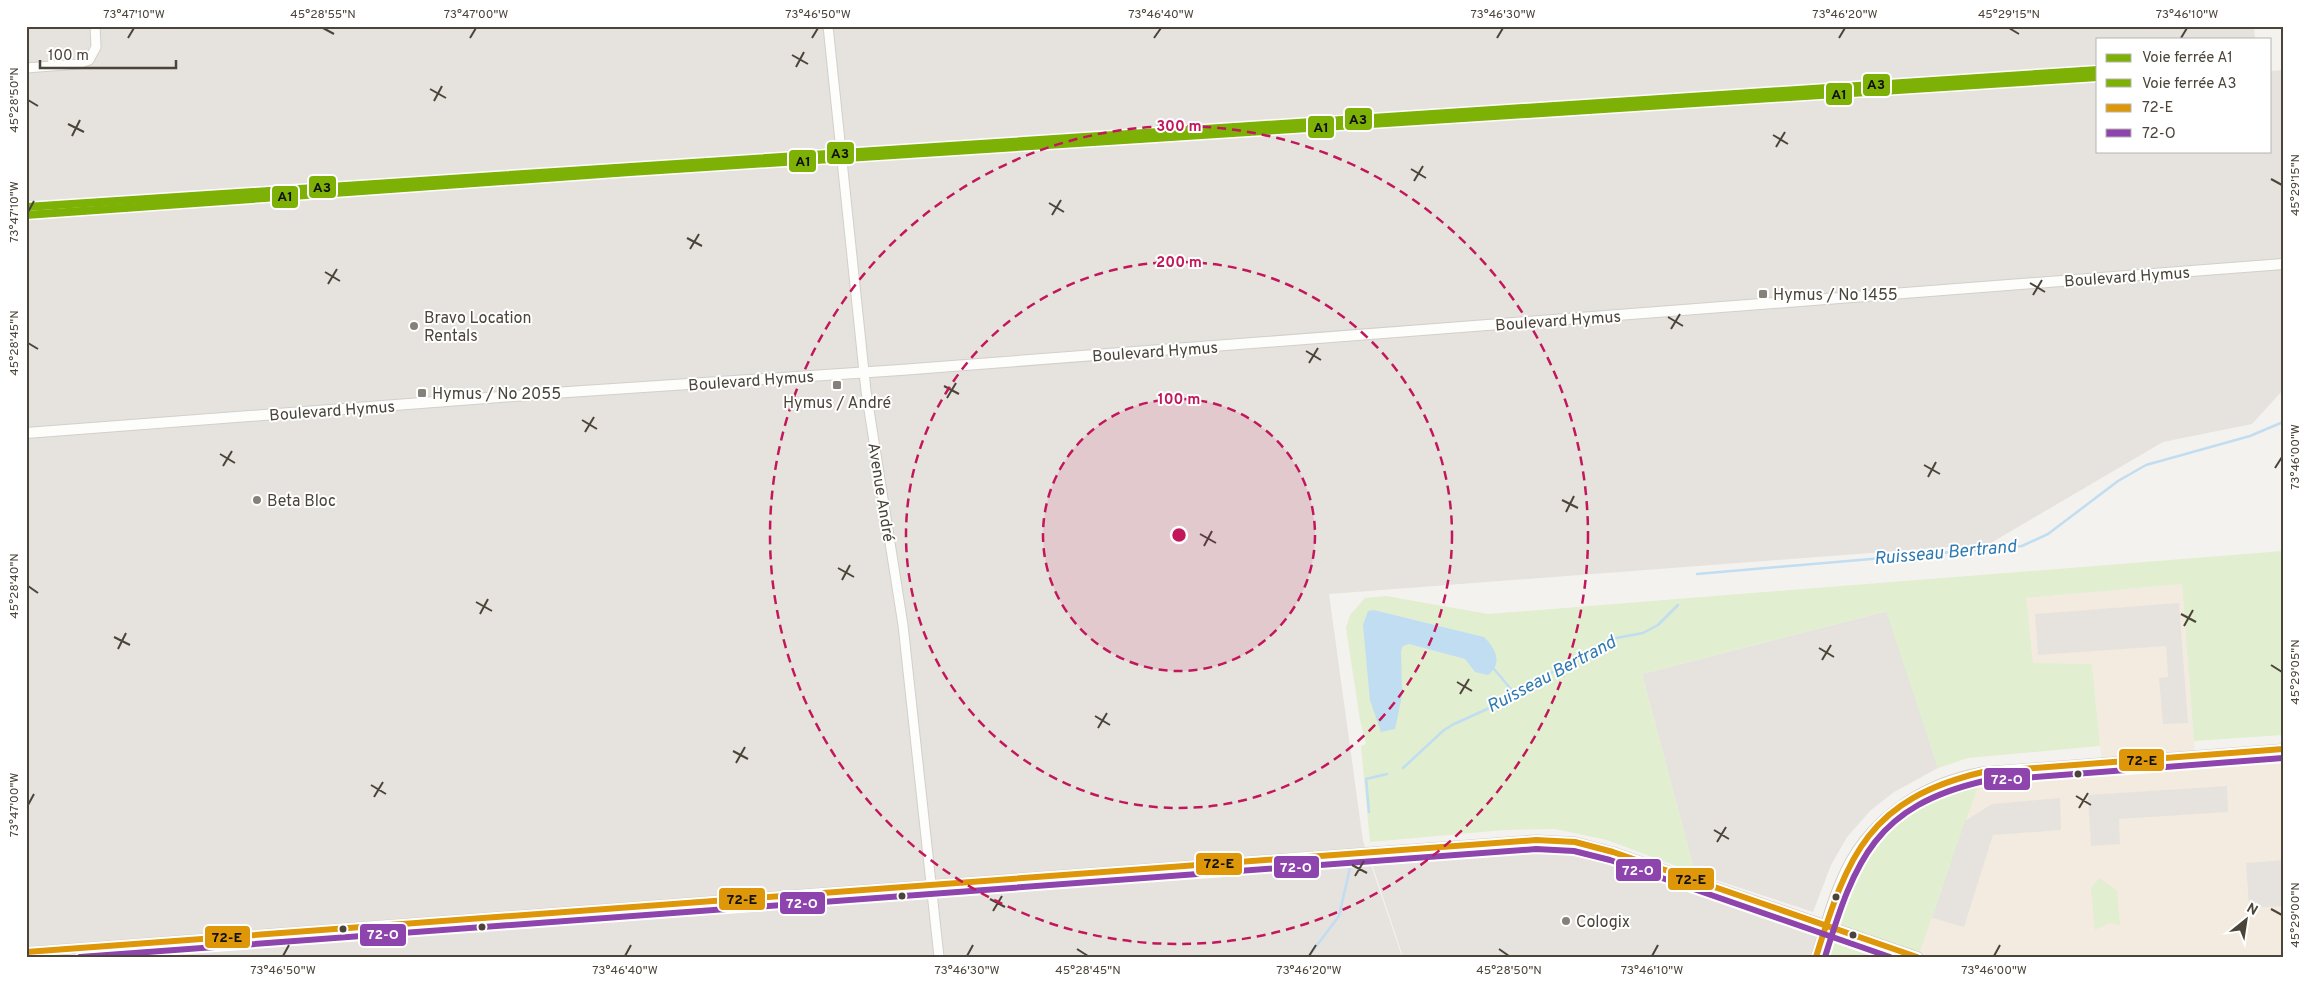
<svg xmlns="http://www.w3.org/2000/svg" width="2309" height="983" font-family="Overpass,sans-serif">
<style>
.commercial{fill:#f3ebdf}
.industrial{fill:#e6e2de}
.green{fill:#e1eecf;fill-rule:evenodd}
.parking{fill:#e6e3df}
.water{fill:#c0ddf1}
.lines{fill:none;stroke-linecap:round;stroke-linejoin:round}
.stream{stroke:#c0ddf1;stroke-width:2.5}
.minor-casing{stroke:#d2d0cb;stroke-width:11}
.tertiary-casing{stroke:#d2d0cb;stroke-width:12}
.minor{stroke:#fdfdfc;stroke-width:9}
.tertiary{stroke:#fdfdfc;stroke-width:10}
.bus-1-casing{stroke:#fff;stroke-width:10}
.bus-2-casing{stroke:#fff;stroke-width:10}
.bus-1{stroke:#dd9709;stroke-width:6}
.bus-2{stroke:#8e44ad;stroke-width:6}
.rail-1-casing{stroke:#fff;stroke-width:11}
.rail-2-casing{stroke:#fff;stroke-width:11}
.rail-1{stroke:#7eb106;stroke-width:8}
.rail-2{stroke:#7eb106;stroke-width:8}
.ticks{fill:none;stroke:#4b4439;stroke-width:2}
.ring{fill:none;stroke:#c2185b;stroke-width:2.5;stroke-dasharray:9 6}
.poi-dot{fill:#868178;stroke:#fff;stroke-width:2}
.bus-dot{fill:#4b4439;stroke:#fff;stroke-width:2}
.labels{text-anchor:middle;stroke-width:4;stroke-linejoin:round;paint-order:stroke}
.street-label{font-size:16px;fill:#4b4439;stroke:#fff}
.poi-label{font-size:16px;fill:#4b4439;stroke:#fff;text-anchor:start}
.water-label{font-size:18px;font-style:italic;fill:#2e7ab2;stroke:#fff}
.centre{fill:#c2185b;stroke:#fff;stroke-width:2.5}
.ring-label{font-size:15px;text-anchor:middle;font-weight:bold;fill:#c2185b;stroke:#fff;stroke-width:4;stroke-linejoin:round;paint-order:stroke}
.line-badge{stroke:#fff;stroke-width:2}
.badge-label{font-size:14px;text-anchor:middle;font-weight:bold;fill:#fff}
.pale-badge-label{font-size:14px;text-anchor:middle;font-weight:bold;fill:#111}
.neatline{fill:none;stroke:#4b4439;stroke-width:2}
.ticks-label{font-size:12px;text-anchor:middle;fill:#4b4439}
</style>
<rect width="100%" height="100%" fill="#f4f2ee"/>
<polygon class="commercial" points="2182,584 2196,764 2283,759 2283,948 2280,957 1918,957 1983,772 2102,765 2092,664 2033,663 2026,598"/>
<g class="industrial">
<polygon points="26,26 2254,26 2255,39 2098,39 2098,151 2270,151 2270,71 2283,70 2283,390 2252,424 2163,442 1989,544 1329,594 1363,841 1402,957 26,957"/>
<polygon points="1887,611 1938,768 1894,792 1871,810 1847,837 1831,865 1813,912 1695,873 1642,674"/>
<polygon points="1575,842 1826,925 1816,957 1403,957 1368,852"/>
</g>
<g class="green">
<path d="M2283 551V735L2194 741 2182 584 2026 598 2033 663 2092 664 2100 746 1968 758 1938 768 1886 611 1642 674 1695 873 1607 840 1555 829 1504 830 1370 842 1361 746 1366 744 1360 720 1346 628 1350 615 1365 598 1386 596 1488 614ZM1374 610 1484 637 1475 672 1465 659 1409 644 1403 646 1401 652Z"/>
<polygon points="1983,772 1918,957 1816,957 1841,880 1859,847 1903,804"/>
<polygon points="2099,878 2117,891 2120,925 2109,923 2095,930 2091,888"/>
</g>
<g class="parking">
<polygon points="1664,356 1672,440 1571,449 1564,364"/>
<polygon points="2179,603 2188,723 2163,724 2159,678 2168,677 2166,646 2038,655 2035,614"/>
<polygon points="2227,786 2228,812 2119,819 2120,844 2091,846 2088,795"/>
<polygon points="1202,792 1206,837 1101,845 1098,799"/>
<polygon points="2060,798 2061,830 1993,835 1964,927 1932,918 1965,821 1992,804"/>
<polygon points="1820,830 1827,855 1753,877 1745,852"/>
<polygon points="2283,860 2283,906 2249,908 2246,863"/>
<polygon points="1539,863 1547,885 1474,912 1469,898 1491,890 1489,882"/>
<polygon points="1182,897 1184,923 972,936 970,911"/>
<polygon points="904,920 908,957 886,957 883,922"/>
</g>
<path class="water" d="M1374 610 1484 637C1496 649 1503 663 1488 675L1475 672 1465 659 1409 644 1403 646 1401 652 1402 696 1395 729 1381 732 1370 700 1363 625 1368 611Z"/>
<g class="lines">
<g class="stream">
<polyline points="1697,574 2022,546 2048,534 2118,481 2146,465 2250,436 2283,422"/>
<polyline points="1494,669 1516,695"/>
<polyline points="1403,768 1444,730 1454,724 1516,696 1568,662 1611,639 1643,633 1658,625 1678,605"/>
<polyline points="1369,812 1366,779 1387,774"/>
<polyline points="1308,957 1339,916 1350,868"/>
</g>
<g class="minor-casing">
<g id="minor">
<polyline points="828,26 866,391 903,625 939,957"/>
<polyline points="26,68 78,64 89,60 96,47 95,26"/>
<polyline points="26,952 1536,840 1575,842 1613,852 1918,957"/>
<path d="M1816 957C1824 932 1830 905 1841 881 1865 821 1921 783 1983 772L2283 749"/>
</g>
</g>
<g class="tertiary-casing">
<polyline id="tertiary" points="26,433 553,393 900,370 2283,264"/>
</g>
<use href="#minor" class="minor"/>
<use href="#tertiary" class="tertiary"/>
<g class="bus-1-casing">
<g id="bus-1">
<polyline points="26,952 1536,840 1575,842 1613,852 1917,957"/>
<path d="M1816 957C1848 854 1869 799 1983 772L2283 749"/>
</g>
</g>
<g class="bus-2-casing">
<g id="bus-2">
<polyline points="80,957 1536,849 1574,851 1610,860 1890,957"/>
<path d="M1825 957C1855 859 1876 806 1984 781L2283 758"/>
</g>
</g>
<use href="#bus-1" class="bus-1"/>
<use href="#bus-2" class="bus-2"/>
<g class="rail-1-casing">
<polyline id="rail-1" points="26,215 630,172 2098,77"/>
</g>
<g class="rail-2-casing">
<polyline id="rail-2" points="26,207 2098,70"/>
</g>
<use href="#rail-1" class="rail-1"/>
<use href="#rail-2" class="rail-2"/>
</g>
<path class="ticks" d="M323 28 334 34M2009 28 2019 34M128 38 134 28M470 38 476 28M812 38 818 28M1154 38 1161 28M1497 38 1503 28M1839 38 1845 28M2181 38 2187 28M792 55 808 64M796 67 804 52M430 89 446 98M28 100 38 106M434 101 442 86M68 124 84 132M1773 135 1788 144M72 136 80 120M1776 147 1785 132M1411 169 1426 178M2271 179 2282 185M1414 181 1423 166M1049 203 1064 212M28 212 34 201M1052 215 1061 200M687 238 702 246M690 249 699 234M325 272 340 281M2030 283 2045 292M328 284 337 269M2033 295 2042 280M1668 317 1683 326M1671 329 1680 314M28 343 38 349M1306 351 1321 360M1309 363 1318 348M944 386 959 394M947 398 956 383M582 420 597 429M585 432 594 417M220 454 235 463M1924 465 1940 474M223 466 232 451M2275 468 2282 457M1928 477 1936 462M1562 500 1578 508M1566 512 1574 496M1200 534 1216 543M1204 546 1212 531M838 568 854 577M842 580 850 565M28 586 38 593M476 602 492 611M480 614 488 599M2181 614 2196 622M2184 626 2193 610M114 637 130 645M1819 648 1834 657M118 649 126 633M1822 660 1831 645M2271 665 2282 672M1457 682 1472 691M1460 694 1469 679M1095 716 1110 725M1098 728 1107 713M733 751 748 759M736 763 745 747M371 785 386 794M2076 796 2091 805M374 797 383 782M28 805 34 794M2079 808 2088 793M1714 830 1729 839M1717 842 1726 827M1352 865 1367 873M1355 876 1364 861M990 899 1005 907M2271 909 2282 915M993 911 1002 896M1077 949 1088 956M1499 949 1509 956M283 956 289 945M625 956 631 945M967 956 973 945M1309 956 1316 945M1652 956 1658 945M1994 956 2000 945"/>
<circle cx="1179" cy="535" r="136" fill="#c2185b" fill-opacity=".12"/>
<g class="ring">
<circle cx="1179" cy="535" r="136"/>
<circle cx="1179" cy="535" r="273"/>
<circle cx="1179" cy="535" r="409"/>
</g>
<g class="poi-dot">
<rect x="1758" y="289" width="10" height="10" rx="2.5"/>
<circle cx="414" cy="326" r="5"/>
<rect x="832" y="380" width="10" height="10" rx="2.5"/>
<rect x="417" y="388" width="10" height="10" rx="2.5"/>
<circle cx="257" cy="500" r="5"/>
<circle cx="1566" cy="921" r="5"/>
</g>
<g class="bus-dot">
<circle cx="2078" cy="774" r="4.5"/>
<circle cx="902" cy="896" r="4.5"/>
<circle cx="1836" cy="897" r="4.5"/>
<circle cx="482" cy="927" r="4.5"/>
<circle cx="343" cy="929" r="4.5"/>
<circle cx="1853" cy="935" r="4.5"/>
</g>
<g class="labels">
<g class="street-label">
<text transform="translate(2127 276) rotate(-4)" y="6">Boulevard Hymus</text>
<text transform="translate(1558 320) rotate(-4)" y="6">Boulevard Hymus</text>
<text transform="translate(1155 351) rotate(-4)" y="6">Boulevard Hymus</text>
<text transform="translate(751 380) rotate(-4)" y="6">Boulevard Hymus</text>
<text transform="translate(332 410) rotate(-4)" y="6">Boulevard Hymus</text>
<text transform="translate(882 492) rotate(81)" y="6">Avenue André</text>
</g>
<g class="poi-label">
<text x="1773" y="300">Hymus / No 1455</text>
<text x="424" y="323">Bravo Location<tspan x="424" dy="18">Rentals</tspan></text>
<text x="432" y="399">Hymus / No 2055</text>
<text x="837" y="408" text-anchor="middle">Hymus / André</text>
<text x="267" y="506">Beta Bloc</text>
<text x="1576" y="927">Cologix</text>
</g>
<g class="water-label">
<text transform="translate(1945 552) rotate(-5)" y="6">Ruisseau Bertrand</text>
<text transform="translate(1551 674) rotate(-28)" y="6">Ruisseau Bertrand</text>
</g>
</g>
<circle cx="1179" cy="535" r="8" class="centre"/>
<g class="ring-label">
<text x="1179" y="131">300 m</text>
<text x="1179" y="267">200 m</text>
<text x="1179" y="404">100 m</text>
</g>
<g class="line-badge">
<rect x="1862" y="73" width="29" height="24" rx="5" fill="#7eb106"/>
<rect x="1825" y="82" width="28" height="24" rx="5" fill="#7eb106"/>
<rect x="1344" y="107" width="29" height="24" rx="5" fill="#7eb106"/>
<rect x="1307" y="115" width="28" height="24" rx="5" fill="#7eb106"/>
<rect x="826" y="141" width="29" height="24" rx="5" fill="#7eb106"/>
<rect x="788" y="149" width="29" height="24" rx="5" fill="#7eb106"/>
<rect x="308" y="175" width="29" height="24" rx="5" fill="#7eb106"/>
<rect x="271" y="185" width="28" height="24" rx="5" fill="#7eb106"/>
<rect x="2118" y="748" width="47" height="24" rx="5" fill="#dd9709"/>
<rect x="1983" y="767" width="48" height="24" rx="5" fill="#8e44ad"/>
<rect x="1195" y="852" width="48" height="24" rx="5" fill="#dd9709"/>
<rect x="1273" y="855" width="47" height="24" rx="5" fill="#8e44ad"/>
<rect x="1615" y="858" width="47" height="24" rx="5" fill="#8e44ad"/>
<rect x="1667" y="867" width="48" height="24" rx="5" fill="#dd9709"/>
<rect x="718" y="887" width="48" height="24" rx="5" fill="#dd9709"/>
<rect x="779" y="891" width="47" height="24" rx="5" fill="#8e44ad"/>
<rect x="359" y="923" width="48" height="24" rx="5" fill="#8e44ad"/>
<rect x="204" y="925" width="47" height="24" rx="5" fill="#dd9709"/>
</g>
<g class="badge-label">
<text x="2007" y="784">72-O</text>
<text x="1296" y="872">72-O</text>
<text x="1638" y="875">72-O</text>
<text x="802" y="908">72-O</text>
<text x="383" y="939">72-O</text>
</g>
<g class="pale-badge-label">
<text x="1876" y="89">A3</text>
<text x="1839" y="99">A1</text>
<text x="1358" y="124">A3</text>
<text x="1321" y="132">A1</text>
<text x="840" y="158">A3</text>
<text x="803" y="166">A1</text>
<text x="322" y="192">A3</text>
<text x="285" y="201">A1</text>
<text x="2142" y="765">72-E</text>
<text x="1219" y="868">72-E</text>
<text x="1691" y="884">72-E</text>
<text x="742" y="904">72-E</text>
<text x="227" y="942">72-E</text>
</g>
<rect width="2309" height="983" fill="none" stroke="#ffffff" stroke-width="55"/>
<rect x="2096" y="38" width="175" height="115" fill="#ffffff" stroke="#b7b4b0"/>
<rect x="2106" y="54" width="25" height="8" fill="#7eb106" stroke="#b7b4b0"/>
<text x="2142" y="62" font-size="15" fill="#4b4439">Voie ferrée A1</text>
<rect x="2106" y="79" width="25" height="8" fill="#7eb106" stroke="#b7b4b0"/>
<text x="2142" y="88" font-size="15" fill="#4b4439">Voie ferrée A3</text>
<rect x="2106" y="104" width="25" height="8" fill="#dd9709" stroke="#b7b4b0"/>
<text x="2142" y="112" font-size="15" fill="#4b4439">72-E</text>
<rect x="2106" y="129" width="25" height="8" fill="#8e44ad" stroke="#b7b4b0"/>
<text x="2142" y="138" font-size="15" fill="#4b4439">72-O</text>
<g transform="translate(2246 920) rotate(30)" stroke="#ffffff" stroke-width="4" paint-order="stroke">
<path d="M0-4L9 19L0 12L-9 19Z" fill="#4b4439"/>
<text y="-8" font-size="14" font-weight="bold" text-anchor="middle" fill="#4b4439">N</text>
</g>
<path d="M40 60v8h136v-8" fill="none" stroke="#4b4439" stroke-width="2.5"/>
<text x="48" y="60" font-size="15" fill="#4b4439" stroke="#ffffff" stroke-width="4" paint-order="stroke">100 m</text>
<rect x="28" y="28" width="2254" height="928" class="neatline"/>
<g class="ticks-label">
<text x="134" y="18">73°47'10"W</text>
<text x="323" y="18">45°28'55"N</text>
<text x="476" y="18">73°47'00"W</text>
<text x="818" y="18">73°46'50"W</text>
<text x="1161" y="18">73°46'40"W</text>
<text x="1503" y="18">73°46'30"W</text>
<text x="1845" y="18">73°46'20"W</text>
<text x="2009" y="18">45°29'15"N</text>
<text x="2187" y="18">73°46'10"W</text>
<text transform="translate(14 100) rotate(-90)" y="4">45°28'50"N</text>
<text transform="translate(2295 185) rotate(-90)" y="4">45°29'15"N</text>
<text transform="translate(14 212) rotate(-90)" y="4">73°47'10"W</text>
<text transform="translate(14 343) rotate(-90)" y="4">45°28'45"N</text>
<text transform="translate(2295 457) rotate(-90)" y="4">73°46'00"W</text>
<text transform="translate(14 586) rotate(-90)" y="4">45°28'40"N</text>
<text transform="translate(2295 672) rotate(-90)" y="4">45°29'05"N</text>
<text transform="translate(14 805) rotate(-90)" y="4">73°47'00"W</text>
<text transform="translate(2295 915) rotate(-90)" y="4">45°29'00"N</text>
<text x="283" y="974">73°46'50"W</text>
<text x="625" y="974">73°46'40"W</text>
<text x="967" y="974">73°46'30"W</text>
<text x="1088" y="974">45°28'45"N</text>
<text x="1309" y="974">73°46'20"W</text>
<text x="1509" y="974">45°28'50"N</text>
<text x="1652" y="974">73°46'10"W</text>
<text x="1994" y="974">73°46'00"W</text>
</g>
</svg>
